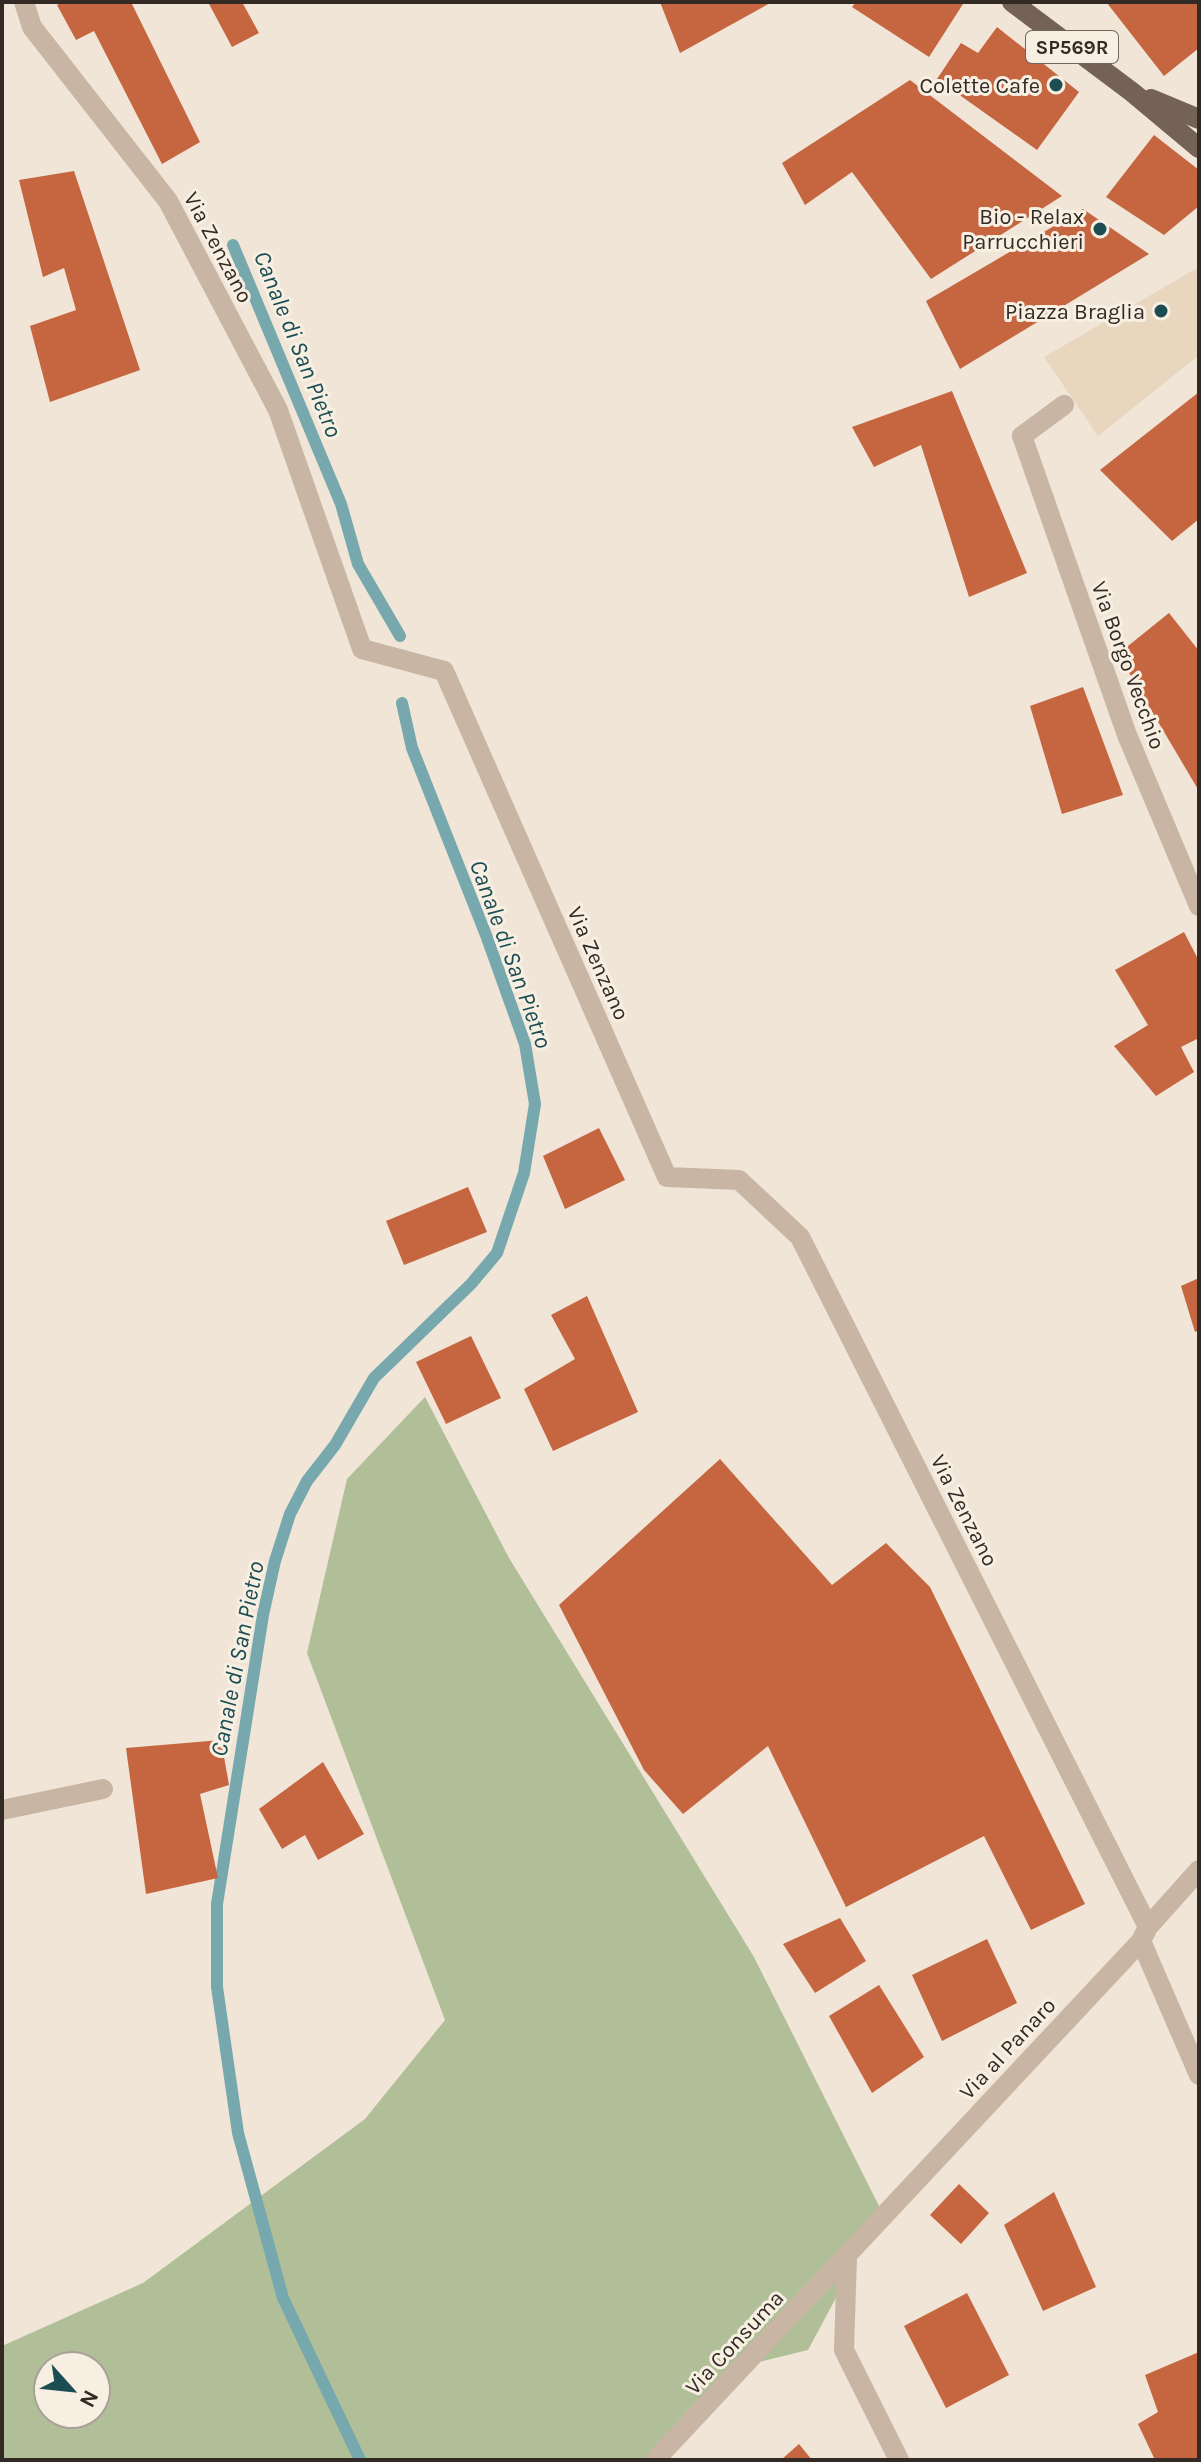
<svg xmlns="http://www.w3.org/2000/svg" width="1201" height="2462" font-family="Karla,sans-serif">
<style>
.green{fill:#b0bf97;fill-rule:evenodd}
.plaza{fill:#e8d7be}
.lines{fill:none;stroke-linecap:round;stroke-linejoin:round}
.stream{stroke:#76a8ad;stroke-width:12}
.building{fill:#c56640}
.minor{stroke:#c8b5a3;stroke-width:20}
.primary{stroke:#756256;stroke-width:20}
.poi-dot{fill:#1c4d53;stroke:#f8efe3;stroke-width:3}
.labels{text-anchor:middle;stroke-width:6;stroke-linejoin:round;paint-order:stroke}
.shield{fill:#f8efe3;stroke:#6e655e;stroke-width:2}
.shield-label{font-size:20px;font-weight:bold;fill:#332a25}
.poi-label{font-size:22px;fill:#332a25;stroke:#f8efe3;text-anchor:end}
.street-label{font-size:22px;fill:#332a25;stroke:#f8efe3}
.water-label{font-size:24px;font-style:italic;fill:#1c4d53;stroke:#f8efe3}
</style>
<rect width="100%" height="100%" fill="#f0e5d7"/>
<path class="green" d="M425 1397 509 1558 754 1957 882 2212 808 2350 751 2364 660 2460H2V2346L143 2283 365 2119 445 2020 307 1653 347 1479ZM48 2366H96V2414H48Z"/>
<polygon class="plaza" points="1199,267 1199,355 1098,436 1044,357"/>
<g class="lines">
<g class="stream">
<polyline points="233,245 341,504 358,564 400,636"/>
<polyline points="360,2460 283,2298 238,2133 217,1987 217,1904 263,1615 275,1561 290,1514 307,1481 335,1445 374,1378 471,1284 497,1253 524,1173 535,1104 525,1044 486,935 412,748 402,703"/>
</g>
</g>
<g class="building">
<polygon points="62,2 131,2 200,142 162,164 94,31 76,40 57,5"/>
<polygon points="208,2 242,2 259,33 232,47"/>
<polygon points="660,2 772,2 680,53"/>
<polygon points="856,2 960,2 963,4 929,57 852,7"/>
<polygon points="1108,2 1199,2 1199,48 1164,76 1107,3"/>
<polygon points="997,27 1079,92 1037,150 937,79 961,43 978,53"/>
<polygon points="910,80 1062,196 931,279 852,172 805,205 782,163"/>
<polygon points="1154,135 1199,170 1199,206 1164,235 1106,197"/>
<polygon points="74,171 140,370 50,402 30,326 76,310 64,268 43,277 19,180"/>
<polygon points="1083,209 1149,254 960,369 926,301"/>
<polygon points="952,391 1027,573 969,597 921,445 874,467 852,427"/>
<polygon points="1199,392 1199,519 1172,541 1100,470"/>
<polygon points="1169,613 1199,651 1199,791 1118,654"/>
<polygon points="1083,687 1123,795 1062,814 1030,706"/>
<polygon points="1184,932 1199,961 1199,1038 1181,1047 1194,1072 1156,1096 1114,1046 1148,1025 1115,970"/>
<polygon points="599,1128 625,1180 565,1209 543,1156"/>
<polygon points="468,1187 487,1232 404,1265 386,1221"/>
<polygon points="1199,1278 1199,1330 1195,1332 1181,1286"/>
<polygon points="587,1296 638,1412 553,1451 524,1389 575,1359 551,1315"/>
<polygon points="471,1336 501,1398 446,1424 416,1362"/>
<polygon points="720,1459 832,1585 886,1543 930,1587 1085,1904 1031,1930 984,1836 846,1907 768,1746 683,1814 644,1770 559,1605"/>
<polygon points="221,1740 229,1785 200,1794 218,1878 146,1894 126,1748"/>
<polygon points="323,1762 364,1834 318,1860 305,1835 282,1849 259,1809"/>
<polygon points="840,1918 866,1961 815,1993 783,1944"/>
<polygon points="987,1939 1017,2003 942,2041 912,1975"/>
<polygon points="879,1985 924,2057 872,2093 829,2016"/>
<polygon points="959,2184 989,2213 961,2244 930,2215"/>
<polygon points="1054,2192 1096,2287 1043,2311 1004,2225"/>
<polygon points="967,2293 1009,2375 946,2408 904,2326"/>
<polygon points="1199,2352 1199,2460 1155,2460 1138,2424 1158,2412 1145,2375"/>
<polygon points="799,2444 812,2460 781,2460"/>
</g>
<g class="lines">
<g class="minor">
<polyline points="24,2 32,27 168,201 278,410 362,649 444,671 667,1177 739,1180 800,1237 1148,1927"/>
<polyline points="1064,405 1022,436 1127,735 1199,906"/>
<polyline points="2,1810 103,1789"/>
<polyline points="1141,1941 1199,2075"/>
<polyline points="847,2257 844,2350 899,2460"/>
<polyline points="655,2460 1141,1941 1148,1927 1199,1870"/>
</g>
<g class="primary">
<polyline points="1012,2 1132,92 1199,148"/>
<polyline points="1151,99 1199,119"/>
</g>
</g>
<g class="poi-dot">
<circle cx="1056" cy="85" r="8"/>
<circle cx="1100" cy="229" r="8"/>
<circle cx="1161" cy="311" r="8"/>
</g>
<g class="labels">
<rect class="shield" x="1026" y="31" width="92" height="32" rx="6"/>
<g class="shield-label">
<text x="1072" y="54">SP569R</text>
</g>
<g class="poi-label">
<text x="1040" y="93">Colette Cafe</text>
<text x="1084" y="224">Bio - Relax<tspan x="1084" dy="25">Parrucchieri</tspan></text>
<text x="1145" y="319">Piazza Braglia</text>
</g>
<g class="street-label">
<text transform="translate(219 247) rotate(62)" y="8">Via Zenzano</text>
<text transform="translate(1129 665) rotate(70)" y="8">Via Borgo Vecchio</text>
<text transform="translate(599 963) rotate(66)" y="8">Via Zenzano</text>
<text transform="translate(965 1510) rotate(63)" y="8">Via Zenzano</text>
<text transform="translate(1007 2048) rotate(-47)" y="8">Via al Panaro</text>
<text transform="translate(734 2342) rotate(-47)" y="8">Via Consuma</text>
</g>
<g class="water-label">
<text transform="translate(298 344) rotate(68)" y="8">Canale di San Pietro</text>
<text transform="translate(511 954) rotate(70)" y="8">Canale di San Pietro</text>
<text transform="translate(237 1659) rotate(-79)" y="8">Canale di San Pietro</text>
</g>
</g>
<rect width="1201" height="2462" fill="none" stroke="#332a25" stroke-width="8"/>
<g transform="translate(72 2390) rotate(117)"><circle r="38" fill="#f8efe3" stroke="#a9a097" stroke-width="2"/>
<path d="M0-6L14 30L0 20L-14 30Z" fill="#1c4d53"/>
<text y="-12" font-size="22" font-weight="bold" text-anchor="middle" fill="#332a25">N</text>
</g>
</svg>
